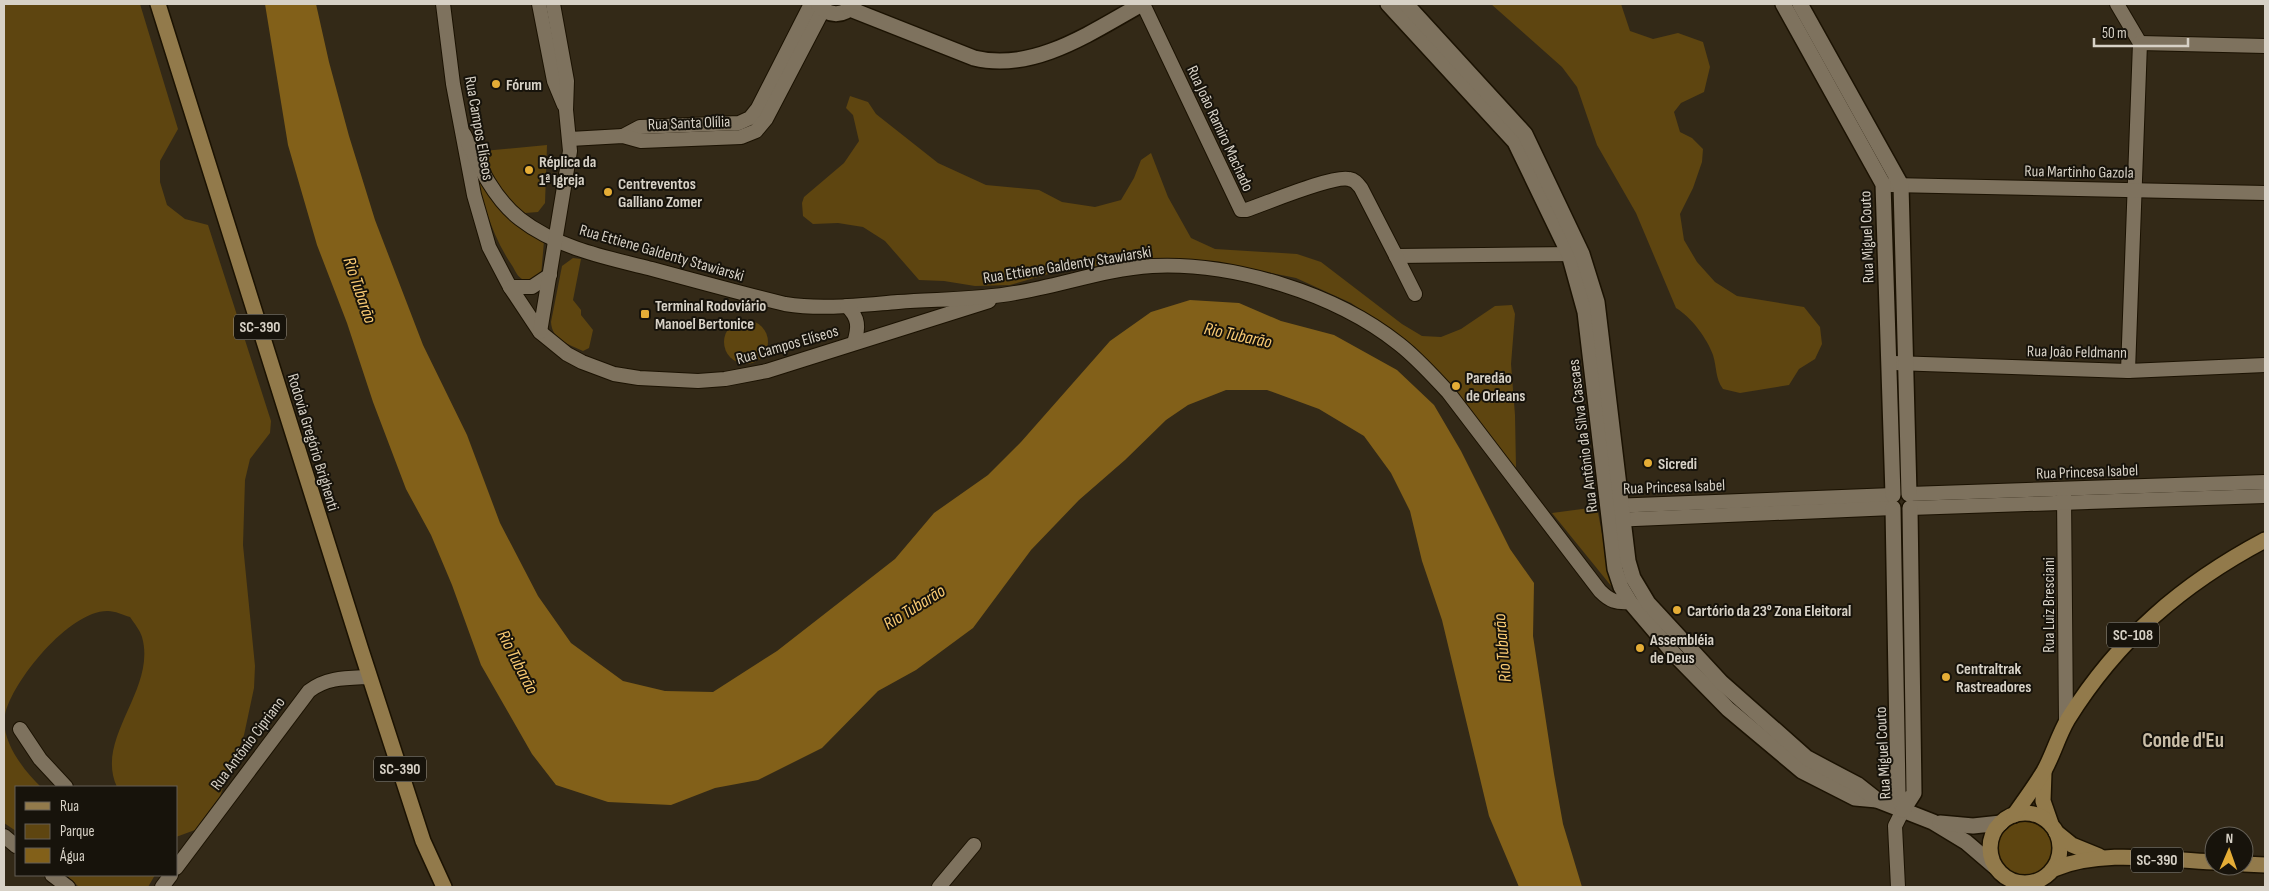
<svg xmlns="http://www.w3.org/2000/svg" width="2269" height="891" font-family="'Sofia Sans Condensed',sans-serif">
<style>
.green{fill:#5e4510}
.water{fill:#826019}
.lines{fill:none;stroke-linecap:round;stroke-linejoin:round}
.street-casing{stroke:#1b1202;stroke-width:16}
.secondary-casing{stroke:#1b1202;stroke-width:18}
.primary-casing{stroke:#1b1202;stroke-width:18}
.street{stroke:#7e725e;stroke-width:14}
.secondary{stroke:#7e725e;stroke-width:15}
.primary{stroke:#927a4b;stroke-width:15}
.poi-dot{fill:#e5ad36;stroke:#17130b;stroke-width:2}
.labels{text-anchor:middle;stroke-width:4;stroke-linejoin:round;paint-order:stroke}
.shield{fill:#17130b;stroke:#9d988e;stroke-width:1}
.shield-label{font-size:15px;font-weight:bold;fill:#d7d1c6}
.poi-label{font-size:16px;font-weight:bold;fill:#d7d1c6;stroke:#17130b;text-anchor:start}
.street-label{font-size:16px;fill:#d7d1c6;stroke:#17130b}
.water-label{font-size:18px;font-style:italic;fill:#facb73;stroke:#17130b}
.district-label{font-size:21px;font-weight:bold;fill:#cabea8;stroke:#17130b}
</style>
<rect width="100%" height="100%" fill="#332917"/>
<g class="green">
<path d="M4 4H140L178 129 160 161V182L167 205 185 219 208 225 271 421 270 433 250 459 245 480 243 545 255 666 254 688 244 735 220 796 195 830 176 837V787H117C94 738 157 690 142 637 140 630 134 623 130 617 123 615 115 611 108 611 70 610 12 681 5 715 0 740 24 771 41 787H16V831L4 823Z"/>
<path d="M1491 4H1621L1630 31 1653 39 1678 33 1703 42 1710 67 1704 92 1681 103 1674 112 1680 132 1692 138 1703 149 1702 162 1693 188 1680 214 1684 240 1697 262 1715 282 1737 296 1804 307 1820 327 1822 344 1815 359 1799 369 1789 385 1740 393 1723 389C1715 378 1717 368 1713 355 1707 338 1691 317 1676 308L1636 213 1597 145 1577 87 1562 67Z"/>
<polygon points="850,96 868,102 876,114 938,163 986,185 1039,190 1062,202 1095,207 1121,200 1134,178 1141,160 1151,153 1168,197 1191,238 1215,249 1297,254 1321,262 1402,324 1422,336 1441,337 1461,329 1495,306 1512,305 1515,314 1511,364 1515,415 1516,468 1446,382 1415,347 1351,303 1296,278 1256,270 1183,262 1142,261 1062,270 1010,285 975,286 944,281 919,280 885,241 863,227 838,223 813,224 803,216 802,203 804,197 844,163 859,141 853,115 846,108"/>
<path d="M547 145 545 203 538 212 525 213C504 202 491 172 483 151Z"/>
<path d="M473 165C489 206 508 218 544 241L541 276C535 279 529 282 522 279 518 277 515 271 513 267 491 235 483 201 473 165Z"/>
<path d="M573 258 581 259 573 300 581 310V315L593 330 589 348 583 351C568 344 552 340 551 322L562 266Z"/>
<circle cx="746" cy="342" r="22"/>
<polygon points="1597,507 1612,587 1552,513"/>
<circle cx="2024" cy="849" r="29"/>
<polygon points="66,875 155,875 148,887 79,887"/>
</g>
<polygon class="water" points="265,4 316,4 329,62 349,136 375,220 423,345 467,435 500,523 538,596 571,643 623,681 665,691 713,692 777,651 895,559 934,513 988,475 1021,442 1110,341 1151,312 1190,300 1239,303 1281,321 1334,335 1397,370 1434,405 1461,451 1510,549 1534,583 1533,636 1554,774 1563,824 1582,887 1519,887 1489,816 1442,620 1422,561 1410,511 1391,473 1364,436 1319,409 1267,390 1226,390 1188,405 1166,420 1125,460 1079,500 1031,550 973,628 916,670 878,691 822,748 758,780 715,788 671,805 608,802 556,785 532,754 481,665 452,585 431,535 406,489 373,402 347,323 317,245 288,145"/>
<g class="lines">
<g class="street-casing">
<g id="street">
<polyline points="443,4 453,84 474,195 489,247 510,287 540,332 567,354 582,362 614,374 639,378 698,381 725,379 767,371 989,301"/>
<polyline points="539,4 554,81 564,105"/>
<path d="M1143 4 1241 210H1246C1265 204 1332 175 1349 179 1355 180 1357 183 1361 188L1396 256 1579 254"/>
<polyline points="2117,4 2140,43 2128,371"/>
<polyline points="2140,43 2265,46"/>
<path d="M464 134C478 164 493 198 520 219 557 248 608 258 652 269 696 281 740 293 785 304 822 310 861 305 898 302 936 299 977 300 1015 293 1060 286 1105 269 1152 266 1233 262 1335 293 1399 344 1417 358 1432 375 1448 392L1600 591C1610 601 1616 603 1630 602"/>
<polyline points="623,136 640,127 739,123 750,118 758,108 811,4"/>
<polyline points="570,139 623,136 641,141 741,137 756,131 766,119 823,10"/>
<polyline points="1891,185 2265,193"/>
<polyline points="1396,256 1415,294"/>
<polyline points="510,287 532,287 550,275"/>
<path d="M847 306C859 318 859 327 854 343"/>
<polyline points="540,332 570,151 566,110 567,81 553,4"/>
<polyline points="1894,363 2128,371 2265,365"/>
<polyline points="1909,494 2265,482"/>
<polyline points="2064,495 2066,722"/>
<polyline points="1611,506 1893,495"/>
<polyline points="1910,508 2265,496"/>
<polyline points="1612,520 1893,508"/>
<polyline points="20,729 40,759 66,787"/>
<polyline points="4,836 16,846"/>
<path d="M176 868 309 691C327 677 347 678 369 677"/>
<polyline points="52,875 68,887"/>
<polyline points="162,887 171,875"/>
<polyline points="939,887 974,845"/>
<polyline points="1898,887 1895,826 1903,810"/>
</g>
</g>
<g class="secondary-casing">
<g id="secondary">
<path d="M818 4C828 17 844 17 854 4"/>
<polyline points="1388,4 1515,142 1569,254 1585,312 1615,569 1621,587 1630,602 1675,655 1728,709 1802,771 1855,798 1877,800 1933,822 1966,842 1994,866"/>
<polyline points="1406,4 1525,134 1582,254 1597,302 1628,561 1633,578 1648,603 1721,682 1807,758 1858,785 1877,800"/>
<polyline points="1783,4 1883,184 1893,495"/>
<polyline points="1800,4 1901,185 1909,494"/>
<path d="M850 9 974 58C1034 73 1093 31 1142 4"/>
<polyline points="1893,508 1898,792 1903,810"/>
<polyline points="1903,810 1914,793 1910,508"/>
<polyline points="1940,823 1973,826 2001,823"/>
</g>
</g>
<g class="primary-casing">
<g id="primary">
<polyline points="158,4 361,650 423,841 444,887"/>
<polyline points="2044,772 2043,801 2051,824"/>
<circle cx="2025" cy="848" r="35"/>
<path d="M2014 815C2024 801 2035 786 2044 771 2053 755 2058 736 2068 719 2118 639 2182 584 2265 540"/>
<polyline points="2056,832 2072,845 2099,856"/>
<polyline points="2244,864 2265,865"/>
<path d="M2054 869C2102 849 2162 860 2214 862"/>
</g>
</g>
<use href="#street" class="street"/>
<use href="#secondary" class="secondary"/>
<use href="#primary" class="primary"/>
</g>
<g class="poi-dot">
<circle cx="496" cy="84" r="5"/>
<circle cx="529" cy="170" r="5"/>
<circle cx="608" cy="192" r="5"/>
<rect x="640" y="309" width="10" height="10" rx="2.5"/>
<circle cx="1456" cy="386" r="5"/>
<circle cx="1648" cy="463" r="5"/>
<circle cx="1677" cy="610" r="5"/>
<circle cx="1640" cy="648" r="5"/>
<circle cx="1946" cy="677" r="5"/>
</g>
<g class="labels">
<g class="shield">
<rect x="234" y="314.5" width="52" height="25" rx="4"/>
<rect x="2107" y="622.5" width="52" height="25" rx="4"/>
<rect x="374" y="756.5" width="52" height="25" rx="4"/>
<rect x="2131" y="847.5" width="52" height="25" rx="4"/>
</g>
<g class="shield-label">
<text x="260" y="332">SC-390</text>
<text x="2133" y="640">SC-108</text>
<text x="400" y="774">SC-390</text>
<text x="2157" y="865">SC-390</text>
</g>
<g class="poi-label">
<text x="506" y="90">Fórum</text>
<text x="539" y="167">Réplica da<tspan x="539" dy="18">1ª Igreja</tspan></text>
<text x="618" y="189">Centreventos<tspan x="618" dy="18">Galliano Zomer</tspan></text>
<text x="655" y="311">Terminal Rodoviário<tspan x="655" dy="18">Manoel Bertonice</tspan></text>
<text x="1466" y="383">Paredão<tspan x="1466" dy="18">de Orleans</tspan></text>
<text x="1658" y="469">Sicredi</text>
<text x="1687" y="616">Cartório da 23° Zona Eleitoral</text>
<text x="1650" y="645">Assembléia<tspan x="1650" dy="18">de Deus</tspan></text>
<text x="1956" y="674">Centraltrak<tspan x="1956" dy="18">Rastreadores</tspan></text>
</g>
<g class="street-label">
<text transform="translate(689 122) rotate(-2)" y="6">Rua Santa Olília</text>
<text transform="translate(480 128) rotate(80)" y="6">Rua Campos Elíseos</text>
<text transform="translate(1221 128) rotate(65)" y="6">Rua João Ramiro Machado</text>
<text transform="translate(2079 171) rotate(1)" y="6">Rua Martinho Gazola</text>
<text transform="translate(1866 237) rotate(-92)" y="6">Rua Miguel Couto</text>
<text transform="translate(662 252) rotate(16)" y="6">Rua Ettiene Galdenty Stawiarski</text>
<text transform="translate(1067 264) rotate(-9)" y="6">Rua Ettiene Galdenty Stawiarski</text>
<text transform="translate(787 344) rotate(-16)" y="6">Rua Campos Elíseos</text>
<text transform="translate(2077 351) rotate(1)" y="6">Rua João Feldmann</text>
<text transform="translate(1582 436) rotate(-97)" y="6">Rua Antônio da Silva Cascaes</text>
<text transform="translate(314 442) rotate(73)" y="6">Rodovia Gregório Brighenti</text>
<text transform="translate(2087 471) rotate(-2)" y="6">Rua Princesa Isabel</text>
<text transform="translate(1674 486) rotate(-2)" y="6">Rua Princesa Isabel</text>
<text transform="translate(2048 605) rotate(-90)" y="6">Rua Luiz Bresciani</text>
<text transform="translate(247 743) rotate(-53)" y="6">Rua Antônio Cipriano</text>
<text transform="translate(1882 753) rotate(-93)" y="6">Rua Miguel Couto</text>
</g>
<g class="water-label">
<text transform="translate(360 290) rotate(71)" y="6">Rio Tubarão</text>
<text transform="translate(1238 335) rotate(12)" y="6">Rio Tubarão</text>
<text transform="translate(914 607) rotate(-32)" y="6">Rio Tubarão</text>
<text transform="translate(1502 648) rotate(-95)" y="6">Rio Tubarão</text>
<text transform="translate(518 662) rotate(63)" y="6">Rio Tubarão</text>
</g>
<g class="district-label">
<text x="2183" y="747">Conde d'Eu</text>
</g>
</g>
<rect width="2269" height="891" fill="none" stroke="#d7d1c6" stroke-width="10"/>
<rect x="15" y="786" width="162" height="90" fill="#17130b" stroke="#645f56"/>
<rect x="25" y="802" width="25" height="8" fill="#927a4b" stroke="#645f56"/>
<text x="60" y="811" font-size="15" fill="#d7d1c6">Rua</text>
<rect x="25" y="824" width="25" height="15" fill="#5e4510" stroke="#645f56"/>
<text x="60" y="836" font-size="15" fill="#d7d1c6">Parque</text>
<rect x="25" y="848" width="25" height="15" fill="#826019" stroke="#645f56"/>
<text x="60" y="861" font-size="15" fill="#d7d1c6">Água</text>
<g transform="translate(2229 851) rotate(2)"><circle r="24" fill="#17130b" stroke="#645f56"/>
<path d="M0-4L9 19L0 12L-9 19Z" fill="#e5ad36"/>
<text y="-8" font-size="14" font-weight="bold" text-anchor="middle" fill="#d7d1c6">N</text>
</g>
<path d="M2094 38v8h94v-8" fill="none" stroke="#d7d1c6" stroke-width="2.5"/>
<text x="2102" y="38" font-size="15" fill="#d7d1c6" stroke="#17130b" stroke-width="4" paint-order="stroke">50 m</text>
</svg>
